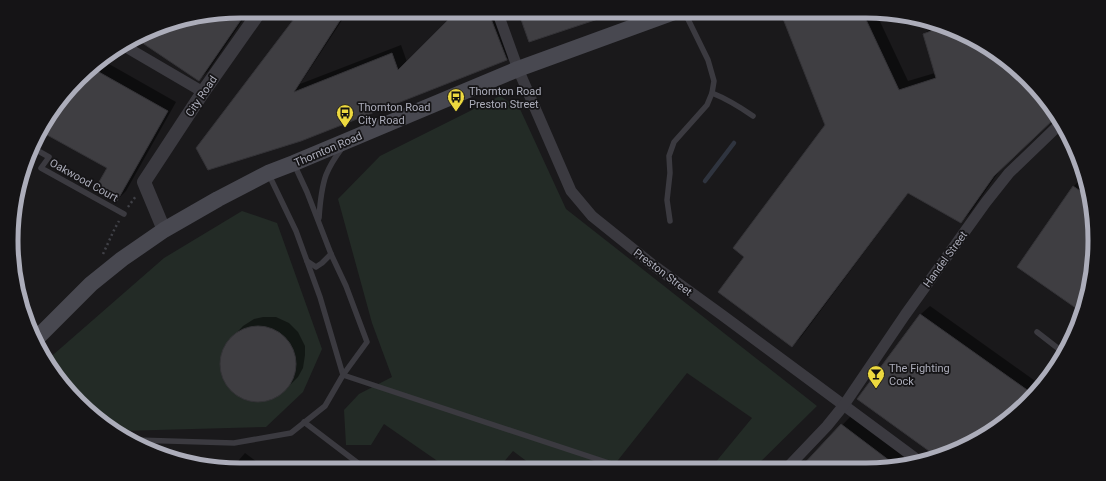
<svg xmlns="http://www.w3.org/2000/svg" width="1106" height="481" font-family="Roboto,sans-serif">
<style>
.green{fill:#232b26}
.shadow{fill:#0007}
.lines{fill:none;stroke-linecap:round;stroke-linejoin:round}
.stream{stroke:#2f343f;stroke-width:4.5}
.building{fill:#3f3e42;stroke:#343337}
.path{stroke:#404147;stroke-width:2.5;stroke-dasharray:2 3;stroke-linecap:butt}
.service{stroke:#3b3a40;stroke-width:5.5}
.minor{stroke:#3b3a40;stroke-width:11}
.tertiary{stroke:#3b3a40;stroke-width:14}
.secondary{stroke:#484850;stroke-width:16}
.labels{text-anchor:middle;stroke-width:3.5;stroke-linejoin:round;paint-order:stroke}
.poi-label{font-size:11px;fill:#acadba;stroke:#151416;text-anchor:start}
.street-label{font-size:11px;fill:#acadba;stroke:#151416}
.rim{fill:none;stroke:#acadba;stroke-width:5}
</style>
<rect width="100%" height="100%" fill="#1a191b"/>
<g class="green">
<polygon points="500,96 520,109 566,209 817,406 754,468 710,469 752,418 687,373 611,469 537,469 513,451 498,469 449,469 384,424 371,445 346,445 344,410 359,394 392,377 372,323 338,199 380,156"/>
<polygon points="242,211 277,223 322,349 303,392 266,427 121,431 89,413 46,361 164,258"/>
</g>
<g class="shadow">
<polygon points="240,11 249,11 208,71 199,80 139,39 167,23"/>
<polygon points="302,11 348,11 300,84 401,45 407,62 459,11 500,11 515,51 506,60 208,169"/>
<polygon points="781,11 866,11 876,13 908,81 935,73 924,34 933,26 939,23 1017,68 1055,117 1002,167 970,213 961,222 909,192 801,337 792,346 746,257 826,125"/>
<polygon points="102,60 176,102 126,191 117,200 108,168 40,130 42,126 89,68"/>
<polygon points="1082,178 1095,226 1018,267 1074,186"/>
<polygon points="930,306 1038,383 1008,419 967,446 937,456 858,399 921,314"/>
<polygon points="263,317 276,317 289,323 298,332 305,346 305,355 303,368 298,377 289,386 279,395 271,399 258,401 241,397 231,390 224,379 220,367 221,358 225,345 243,326 254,319"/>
<polygon points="851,416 913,463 896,468 801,468"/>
<polygon points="245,453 268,470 240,470 232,469 239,460"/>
<polygon points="503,461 515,469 495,469"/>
</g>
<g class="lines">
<polyline class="stream" points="705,181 734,143"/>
</g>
<g class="building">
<polygon points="240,11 247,11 199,81 138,40 167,23"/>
<polygon points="300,11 346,11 294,92 392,53 398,70 457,11 488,11 507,60 301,141 208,170 196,148"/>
<polygon points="518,11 616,11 616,13 529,42"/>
<polygon points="780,11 862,11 899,90 936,78 923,34 944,26 1017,68 1055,118 994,176 961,223 908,193 792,347 718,292 744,257 733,248 825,125"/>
<polygon points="90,67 168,111 117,201 95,189 107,168 40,131 42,126"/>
<polygon points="1073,186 1086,195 1095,226 1083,313 1017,267"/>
<polygon points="920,314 1030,392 1008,419 967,446 936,456 857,399"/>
<circle cx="258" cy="364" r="38"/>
<polygon points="841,424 886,458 898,467 800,468"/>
</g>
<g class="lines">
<g class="path">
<polyline points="128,207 136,196"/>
<polyline points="103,254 115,228 119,221"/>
</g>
<g class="service">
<path d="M712 93C727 99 740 107 753 116"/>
<polyline points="33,148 49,157 41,168 124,214"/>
<polyline points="269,175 296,231 320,297 343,375"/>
<path d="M319 218C320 203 321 189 326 175 330 165 336 156 342 148"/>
<polyline points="670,221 667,200 670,173 669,156 674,142 707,105 712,93 714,81 708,60 684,11"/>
<polyline points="307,261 316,267 322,263 331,254"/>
<polyline points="1037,332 1064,353"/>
<polyline points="343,375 627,469"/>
<polyline points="304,422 367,470"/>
<polyline points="136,440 234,443 291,433 325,406 343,375 367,342 346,286 331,254 307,192 294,164"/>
</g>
<g class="minor">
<polyline points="497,11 518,69 571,191 592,216 653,265 722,315 919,461"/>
<polyline points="126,47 203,92"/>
<polyline points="787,468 827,426 844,405 905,315 986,202 1009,173 1060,124"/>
</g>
<polyline class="tertiary" points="164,230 144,182 203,92 260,11"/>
<polyline class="secondary" points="36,339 91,284 122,259 164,230 218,199 268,173 294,163 518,69 677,11"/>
</g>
<defs>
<g id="bus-pin" transform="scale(0.9)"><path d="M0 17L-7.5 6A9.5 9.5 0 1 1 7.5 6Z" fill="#edd93f" stroke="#151416"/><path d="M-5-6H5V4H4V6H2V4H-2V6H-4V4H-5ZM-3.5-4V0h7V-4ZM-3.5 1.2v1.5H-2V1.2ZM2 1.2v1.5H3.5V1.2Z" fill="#111"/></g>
<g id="bar-pin" transform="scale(0.9)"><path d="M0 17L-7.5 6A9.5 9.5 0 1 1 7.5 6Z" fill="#edd93f" stroke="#151416"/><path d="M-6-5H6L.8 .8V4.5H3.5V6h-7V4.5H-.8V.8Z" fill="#111"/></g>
</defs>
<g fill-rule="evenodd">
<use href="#bus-pin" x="456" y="97"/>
<use href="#bus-pin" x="345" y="113"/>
<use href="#bar-pin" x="876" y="374"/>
</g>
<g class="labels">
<g class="poi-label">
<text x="469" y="95">Thornton Road<tspan x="469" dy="13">Preston Street</tspan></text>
<text x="358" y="111">Thornton Road<tspan x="358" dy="13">City Road</tspan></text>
<text x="889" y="372">The Fighting<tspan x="889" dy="13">Cock</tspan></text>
</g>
<g class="street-label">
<text transform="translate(201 96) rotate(-56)" y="4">City Road</text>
<text transform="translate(328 149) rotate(-23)" y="4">Thornton Road</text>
<text transform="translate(84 180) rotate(29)" y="4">Oakwood Court</text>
<text transform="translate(945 259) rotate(-54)" y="4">Handel Street</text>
<text transform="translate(663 272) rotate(37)" y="4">Preston Street</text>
</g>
</g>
<path d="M0 0H1106V481H0ZM240 18H866A222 222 0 0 1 1088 240V241A222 222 0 0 1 866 463H240A222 222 0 0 1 18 241V240A222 222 0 0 1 240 18Z" fill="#151416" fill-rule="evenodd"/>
<path class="rim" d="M240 18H866A222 222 0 0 1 1088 240V241A222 222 0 0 1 866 463H240A222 222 0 0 1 18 241V240A222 222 0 0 1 240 18Z"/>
</svg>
